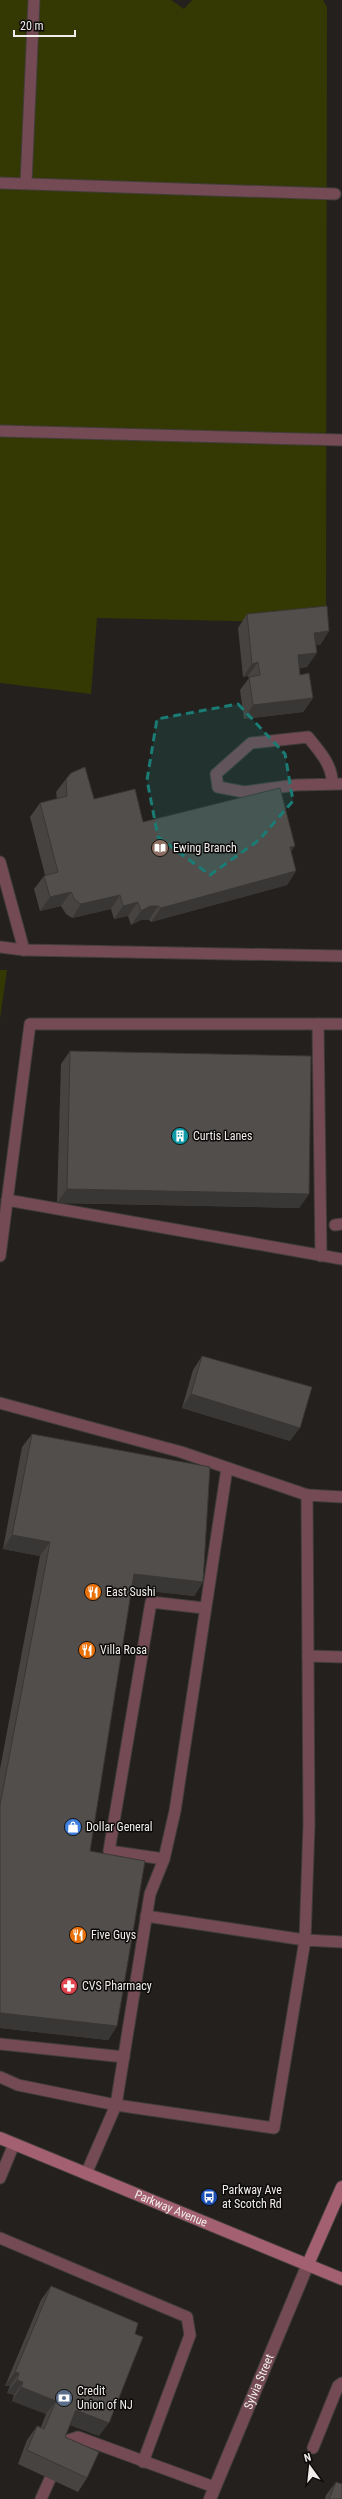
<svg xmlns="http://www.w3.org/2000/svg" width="342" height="2499" font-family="'Roboto Condensed',sans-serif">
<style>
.green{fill:#343803}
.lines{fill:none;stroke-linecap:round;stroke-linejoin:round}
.service-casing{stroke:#413d3b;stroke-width:13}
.tertiary-casing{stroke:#413d3b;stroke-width:14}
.secondary-casing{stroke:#413d3b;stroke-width:14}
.service{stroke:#744a54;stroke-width:11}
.tertiary{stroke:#744a54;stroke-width:12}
.secondary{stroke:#a36070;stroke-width:12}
.wall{fill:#474341}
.shaded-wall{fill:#393735}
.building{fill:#524e4c;stroke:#393735}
.marked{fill:#1a7c74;fill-opacity:0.2;stroke:#1a7c74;stroke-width:3;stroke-dasharray:8 5;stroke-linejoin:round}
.labels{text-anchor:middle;stroke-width:3;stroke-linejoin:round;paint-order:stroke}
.poi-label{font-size:12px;fill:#f0edec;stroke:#0c0b0a;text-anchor:start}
.street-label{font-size:12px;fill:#f0edec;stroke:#0c0b0a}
</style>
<rect width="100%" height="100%" fill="#24201e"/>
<g class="green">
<polygon points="0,0 171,0 184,9 192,0 323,0 327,7 326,623 97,618 91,694 0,683"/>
<polygon points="0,970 7,970 0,1019"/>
</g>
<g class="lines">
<g class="service-casing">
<g id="service">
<polyline points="0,183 335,194"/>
<polyline points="26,183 34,0"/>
<polyline points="0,431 342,440"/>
<path d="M332 784C333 765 319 751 308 737L251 743 216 774 218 787 244 792 296 785 342 784"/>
<polyline points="0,862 24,950"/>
<polyline points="0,947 24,950 342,956"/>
<polyline points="318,1024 321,1256"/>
<polyline points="7,1200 342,1259"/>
<polyline points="335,1225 342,1224"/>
<polyline points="0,1256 30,1024 342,1024"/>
<polyline points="0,1403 181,1452 307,1495"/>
<polyline points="308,1656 307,1495 342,1497"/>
<polyline points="164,1859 109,1851 151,1602 204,1608"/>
<polyline points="146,1916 305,1940 309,1825 308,1656 342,1657"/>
<polyline points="0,2044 124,2057"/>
<polyline points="0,2077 18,2085 116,2105 274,2128 305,1940 342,1942"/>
<polyline points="86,2174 116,2105 150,1894 164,1859 175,1811 227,1468"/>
<polyline points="0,2178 14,2144"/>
<polyline points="0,2238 187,2317 190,2335 143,2462"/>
<polyline points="313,2448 338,2386 342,2383"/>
<polyline points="62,2451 69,2440 78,2437 214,2487"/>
<polyline points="41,2499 50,2479"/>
</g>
</g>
<g class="tertiary-casing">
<g id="tertiary">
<path id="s1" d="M210 2499 308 2264"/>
</g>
</g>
<g class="secondary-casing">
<g id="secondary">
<path id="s2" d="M0 2138 342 2279"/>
<polyline points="308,2264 342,2187"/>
</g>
</g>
<use href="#service" class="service"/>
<use href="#tertiary" class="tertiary"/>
<use href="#secondary" class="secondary"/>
</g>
<g class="wall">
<polygon points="247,614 329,631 320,645 316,645 307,667 299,668 300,675 313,698 303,712 244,719 240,690 249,678 248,676 243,677 238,628"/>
<polygon points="66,779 94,799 143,822 295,846 291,851 296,871 287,885 151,922 149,920 141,920 131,925 128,916 114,919 111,909 72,918 66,914 61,906 40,911 34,889 44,876 45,875 30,817 40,803 57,799 56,792"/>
<polygon points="70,1051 309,1194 299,1208 57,1203 61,1064"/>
<polygon points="202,1356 290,1441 182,1408 193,1370"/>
<polygon points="32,1434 203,1582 194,1596 131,1589 90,1851 117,2026 108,2040 0,2028 0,1769 40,1556 3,1549 22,1447"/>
<polygon points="51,2286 99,2436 70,2425 65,2437 87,2478 78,2492 18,2464 27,2440 37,2426 41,2427 46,2414 12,2401 14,2395 7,2393 10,2386 5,2386 41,2300"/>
<polygon points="336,2482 342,2499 325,2499 326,2495"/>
</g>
<g class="shaded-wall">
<polygon points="329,631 320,645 304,646 314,633"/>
<polygon points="317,653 307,667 288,669 298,655"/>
<polygon points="258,662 248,676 243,677 252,664"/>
<polygon points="313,698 303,712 244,719 253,705"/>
<polygon points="295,846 285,860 290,847"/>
<polygon points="296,871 287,885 151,922 161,908"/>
<polygon points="71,892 61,906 40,911 50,897"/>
<polygon points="120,895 111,909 72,918 81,904"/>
<polygon points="138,902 128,916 114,919 123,906"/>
<polygon points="150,906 158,906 149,920 141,920 131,925 141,911"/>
<polygon points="67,1189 309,1194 299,1208 57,1203"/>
<polygon points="191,1394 300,1428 290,1441 182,1408"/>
<polygon points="12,1535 50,1542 40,1556 3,1549"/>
<polygon points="134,1574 203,1582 194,1596 124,1588"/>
<polygon points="0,2013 117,2026 108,2040 0,2028"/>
<polygon points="15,2372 19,2373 10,2386 5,2386"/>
<polygon points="17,2380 23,2382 14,2395 7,2393"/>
<polygon points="21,2387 56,2401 46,2414 12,2401"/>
<polygon points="76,2410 109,2423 99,2436 66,2423"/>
</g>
<g class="building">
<polygon points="327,606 329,631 314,633 317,653 298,655 300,675 309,673 313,698 253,705 249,677 260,675 258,662 252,664 247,614"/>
<polygon points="85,767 94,799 135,789 143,822 280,788 295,846 290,847 296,871 161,908 158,906 150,906 141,911 138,902 123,906 120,895 81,904 75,900 71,892 50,897 44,876 58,872 40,803 67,796 66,779 71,773"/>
<polygon points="70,1051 311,1056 309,1194 67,1189"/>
<polygon points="202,1356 312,1387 300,1428 191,1394"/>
<polygon points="32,1434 210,1467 203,1582 134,1574 90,1851 145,1861 117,2026 0,2013 0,1805 50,1542 12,1535"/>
<polygon points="51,2286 138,2323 135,2334 143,2337 109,2423 76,2410 65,2437 99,2452 87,2478 27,2450 37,2426 44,2429 56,2401 21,2387 23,2382 17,2380 19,2373 15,2372"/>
<polygon points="336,2482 342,2484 342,2499 329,2499"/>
</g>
<path class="marked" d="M238 704 285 754 293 801 259 840 210 875 158 837 147 780 157 719Z"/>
<defs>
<g id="library-disc" transform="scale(0.9)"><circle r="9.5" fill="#8d6e63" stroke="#0c0b0a"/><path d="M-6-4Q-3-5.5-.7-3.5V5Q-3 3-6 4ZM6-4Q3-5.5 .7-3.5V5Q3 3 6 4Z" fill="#fff"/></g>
<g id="building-disc" transform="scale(0.9)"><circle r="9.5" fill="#0f9aa8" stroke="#0c0b0a"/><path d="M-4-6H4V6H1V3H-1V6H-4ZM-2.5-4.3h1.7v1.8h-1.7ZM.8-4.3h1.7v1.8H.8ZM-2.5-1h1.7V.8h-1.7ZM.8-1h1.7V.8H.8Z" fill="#fff"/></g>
<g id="restaurant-disc" transform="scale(0.9)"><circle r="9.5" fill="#e8710a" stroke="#0c0b0a"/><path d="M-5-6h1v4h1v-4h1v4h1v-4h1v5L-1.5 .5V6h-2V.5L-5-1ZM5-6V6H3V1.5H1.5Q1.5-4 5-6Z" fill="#fff"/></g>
<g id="shop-disc" transform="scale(0.9)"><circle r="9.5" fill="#3f7fe0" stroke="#0c0b0a"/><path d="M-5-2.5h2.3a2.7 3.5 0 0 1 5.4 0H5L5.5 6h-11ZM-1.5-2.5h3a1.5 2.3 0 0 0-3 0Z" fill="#fff"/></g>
<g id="pharmacy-disc" transform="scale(0.9)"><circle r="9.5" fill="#e0444e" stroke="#0c0b0a"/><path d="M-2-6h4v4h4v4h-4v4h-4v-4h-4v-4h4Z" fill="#fff"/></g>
<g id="bus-disc" transform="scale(0.9)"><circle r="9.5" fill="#1a4fb4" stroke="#0c0b0a"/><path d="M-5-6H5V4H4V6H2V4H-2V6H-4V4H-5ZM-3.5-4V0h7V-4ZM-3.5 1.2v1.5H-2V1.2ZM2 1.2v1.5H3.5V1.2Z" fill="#fff"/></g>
<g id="bank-disc" transform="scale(0.9)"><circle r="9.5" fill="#5c6f8a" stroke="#0c0b0a"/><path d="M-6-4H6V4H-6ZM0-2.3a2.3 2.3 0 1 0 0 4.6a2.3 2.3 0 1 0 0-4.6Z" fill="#fff"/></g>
</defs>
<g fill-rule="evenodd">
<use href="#library-disc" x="160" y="848"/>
<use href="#building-disc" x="180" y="1136"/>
<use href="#restaurant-disc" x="93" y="1592"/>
<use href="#restaurant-disc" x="87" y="1650"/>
<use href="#shop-disc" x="73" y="1827"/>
<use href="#restaurant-disc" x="78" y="1935"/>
<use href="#pharmacy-disc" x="69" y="1986"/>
<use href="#bus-disc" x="209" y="2197"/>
<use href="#bank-disc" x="64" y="2398"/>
</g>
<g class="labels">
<g class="poi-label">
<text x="173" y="852">Ewing Branch</text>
<text x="193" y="1140">Curtis Lanes</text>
<text x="106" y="1596">East Sushi</text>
<text x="100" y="1654">Villa Rosa</text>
<text x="86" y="1831">Dollar General</text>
<text x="91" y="1939">Five Guys</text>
<text x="82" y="1990">CVS Pharmacy</text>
<text x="222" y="2194">Parkway Ave<tspan x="222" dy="14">at Scotch Rd</tspan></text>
<text x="77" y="2395">Credit<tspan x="77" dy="14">Union of NJ</tspan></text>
</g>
<g class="street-label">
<text dy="4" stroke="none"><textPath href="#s2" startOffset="185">Parkway Avenue</textPath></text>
<text dy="4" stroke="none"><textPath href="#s1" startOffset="127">Sylvia Street</textPath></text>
</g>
</g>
<g transform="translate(310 2467) rotate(345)" stroke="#0c0b0a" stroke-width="3" paint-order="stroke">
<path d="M0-3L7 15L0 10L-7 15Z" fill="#f0edec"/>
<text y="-6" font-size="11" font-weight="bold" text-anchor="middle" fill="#f0edec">N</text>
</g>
<path d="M14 30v6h61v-6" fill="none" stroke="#f0edec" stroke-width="2"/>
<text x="20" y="30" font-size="12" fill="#f0edec" stroke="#0c0b0a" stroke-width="3" paint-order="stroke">20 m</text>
</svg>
